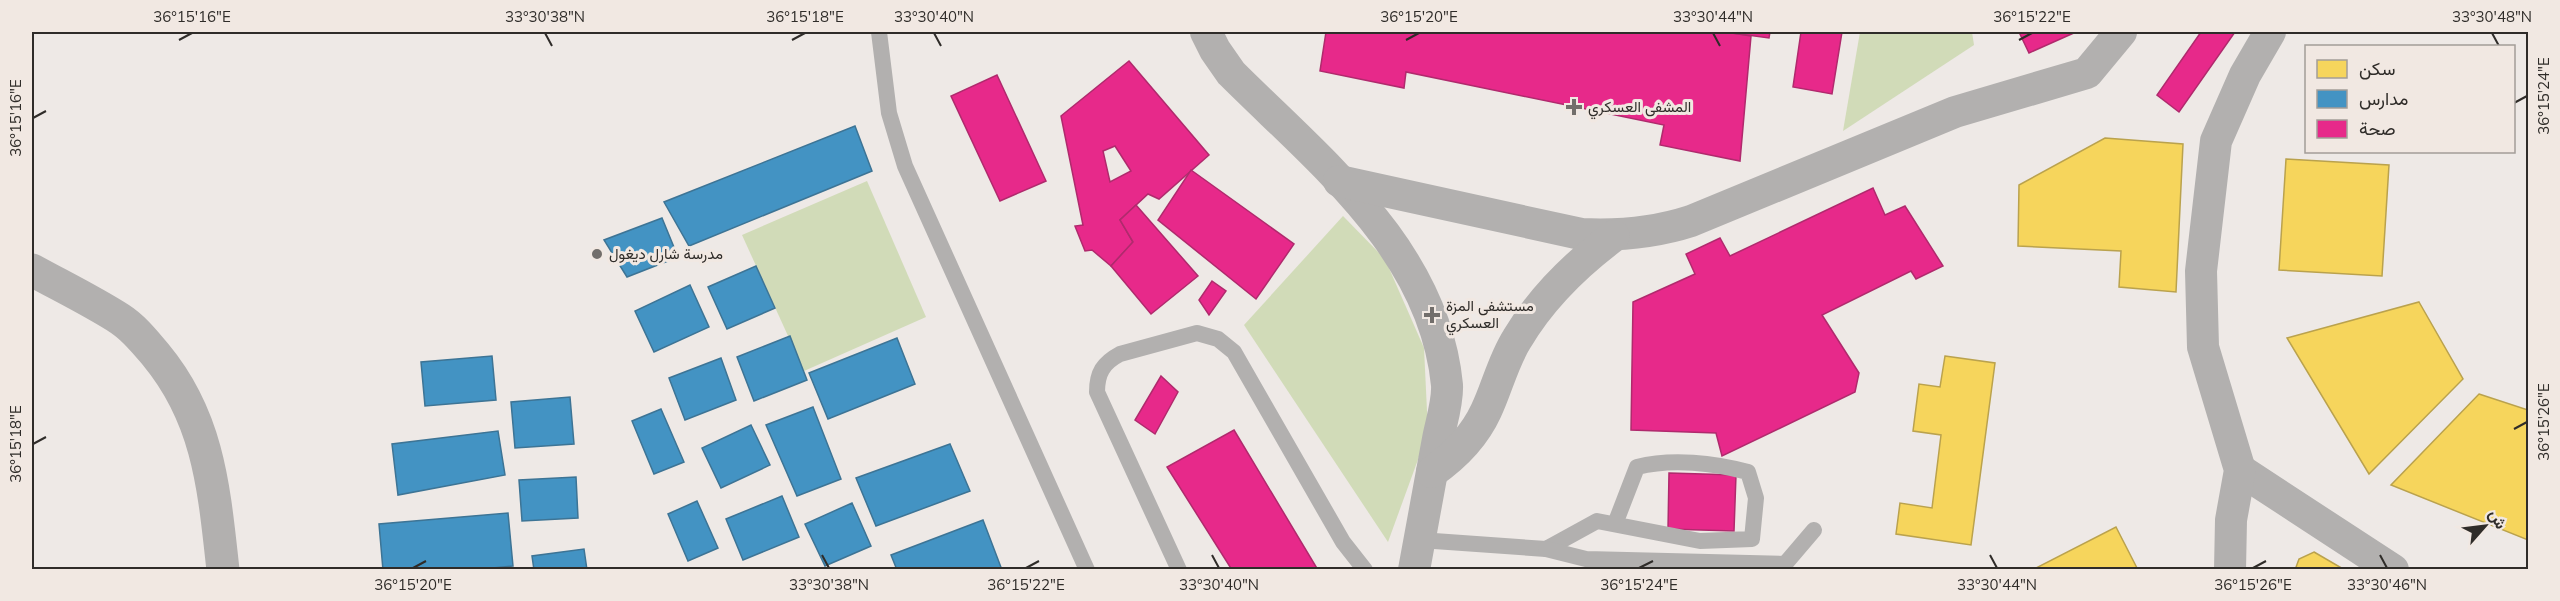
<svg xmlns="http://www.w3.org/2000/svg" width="2560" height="601" font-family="Mulish,Vazirmatn,sans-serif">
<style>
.green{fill:#d1dbb8}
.homes{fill:#f6d55c;stroke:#baa24d;stroke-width:1.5}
.schools{fill:#4393c3;stroke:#3d7495;stroke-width:1.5}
.health{fill:#e7298a;stroke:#b02a6d;stroke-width:1.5;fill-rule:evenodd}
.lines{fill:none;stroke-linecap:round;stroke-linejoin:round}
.service{stroke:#b2b0af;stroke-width:16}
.minor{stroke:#b2b0af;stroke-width:32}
.tertiary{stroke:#b2b0af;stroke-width:33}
.ticks{fill:none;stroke:#2f2c29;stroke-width:2}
.poi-dot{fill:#726e6b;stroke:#f1e8e2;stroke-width:2}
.labels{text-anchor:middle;stroke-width:6;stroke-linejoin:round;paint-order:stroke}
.poi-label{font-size:15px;fill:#2f2c29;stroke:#f1e8e2;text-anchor:start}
.neatline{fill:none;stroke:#2f2c29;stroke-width:2}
.ticks-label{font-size:15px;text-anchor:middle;fill:#2f2c29}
</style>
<rect width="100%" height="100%" fill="#eee9e6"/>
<g class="green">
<polygon points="1860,32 1972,32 1974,45 1843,131"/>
<polygon points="867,181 926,317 804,371 742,235"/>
<polygon points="1343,216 1385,259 1424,348 1428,432 1388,542 1244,325"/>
</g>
<g class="homes">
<polygon points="2105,138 2183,144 2176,292 2119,287 2121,251 2018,246 2019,185"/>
<polygon points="2286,159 2389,165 2382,276 2279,270"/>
<polygon points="2419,302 2463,379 2369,474 2287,338"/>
<polygon points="1945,356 1995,363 1971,545 1896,534 1900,503 1932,508 1941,435 1913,431 1919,384 1940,387"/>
<polygon points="2479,394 2528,410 2528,540 2391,485"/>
<polygon points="2116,527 2138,570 2032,570"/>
<polygon points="2314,552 2345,570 2295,570 2299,559"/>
</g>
<g class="schools">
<polygon points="855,126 872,171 689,246 664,202"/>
<polygon points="662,218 678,257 627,277 604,240"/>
<polygon points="756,266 775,308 727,329 708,287"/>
<polygon points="690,285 709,327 654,352 635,311"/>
<polygon points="790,336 807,380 754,401 737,357"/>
<polygon points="897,338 915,384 828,419 809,373"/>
<polygon points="492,356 496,400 425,406 421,362"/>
<polygon points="721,358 736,400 685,420 669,378"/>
<polygon points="570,397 574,444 515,448 511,402"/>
<polygon points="813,407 841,479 797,496 766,425"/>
<polygon points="661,409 684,462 654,474 632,421"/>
<polygon points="751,425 770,465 721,488 702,448"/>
<polygon points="498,431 505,475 398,495 392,444"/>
<polygon points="950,444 970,491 876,526 856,478"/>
<polygon points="576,477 578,518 522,521 519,480"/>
<polygon points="782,496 799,537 743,560 726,519"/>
<polygon points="697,501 718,548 688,561 668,514"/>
<polygon points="852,503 871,546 825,566 805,524"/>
<polygon points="508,513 513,566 473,570 383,570 379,524"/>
<polygon points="983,520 1002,570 897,570 891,555"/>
<polygon points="584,549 587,570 534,570 532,556"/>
</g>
<g class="health">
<polygon points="1326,32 1725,32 1751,36 1740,161 1660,145 1664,125 1406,72 1404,88 1320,71"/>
<polygon points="1725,32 1770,32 1769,38"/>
<polygon points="1801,32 1842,32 1832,94 1793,87"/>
<polygon points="2019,32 2076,32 2029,53"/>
<polygon points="2201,32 2235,32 2179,112 2157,95"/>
<path d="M1129 61 1209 155 1159 199 1148 194 1120 220 1133 242 1111 266 1092 250 1085 251 1075 226 1083 225 1061 116ZM1115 146 1131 171 1110 182 1103 151Z"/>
<polygon points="997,75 1046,181 1000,201 951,96"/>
<polygon points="1191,170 1294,244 1256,299 1158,220"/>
<polygon points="1873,188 1885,215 1905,206 1943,266 1916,279 1911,271 1822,315 1859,373 1855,392 1722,456 1716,433 1631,430 1633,302 1695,274 1686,254 1720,238 1730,256"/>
<polygon points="1136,205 1198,276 1151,314 1111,266 1133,242 1120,220"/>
<polygon points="1212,281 1226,291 1209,315 1199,300"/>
<polygon points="1161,376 1178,392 1155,434 1135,420"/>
<polygon points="1234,430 1318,570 1232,570 1167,467"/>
<polygon points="1669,473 1736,475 1734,531 1668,529"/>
</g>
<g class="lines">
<g class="service">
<polyline points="879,32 889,113 905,166 1087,570"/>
<path d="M1420 540 1546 549 1597 521 1700 541 1752 539 1756 498 1748 472C1714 463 1672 458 1637 467L1615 524"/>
<polyline points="1546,549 1586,559 1785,564 1814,530"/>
<path d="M1179 570 1097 392C1097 373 1103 363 1120 354L1197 333 1218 339 1234 352 1343 542 1365 570"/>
</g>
<g class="minor">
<path d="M1206 32 1215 50 1231 73C1320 162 1434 250 1447 385 1448 402 1441 423 1438 439 1430 483 1422 526 1414 570"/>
<path d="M1339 181 1581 234C1620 236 1654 233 1691 221L1955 112 2087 73 2121 32"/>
<polyline points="2240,470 2393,570"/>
<path d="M1432 472C1455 456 1474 437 1486 411 1497 388 1503 361 1517 339 1542 297 1575 265 1614 236"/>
<polyline points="2230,570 2231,520 2240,470 2203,347 2201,271 2216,141 2245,75 2270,32"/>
</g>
<path class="tertiary" d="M32 270C61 286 92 301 120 319 134 328 145 342 156 355 209 419 214 489 223 570"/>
</g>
<path class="ticks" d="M545 33 552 46M934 33 941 46M1713 33 1720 46M2492 33 2499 46M179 40 192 33M792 40 805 33M1406 40 1419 33M2019 40 2032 33M2514 103 2527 96M33 118 46 111M2514 429 2527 422M33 444 46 437M822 555 829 568M1212 555 1219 568M1990 555 1997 568M2380 555 2387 568M413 568 426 561M1026 568 1039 561M1639 568 1653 561M2253 568 2266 561"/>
<g class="poi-dot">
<path d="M1571 98h6v6h6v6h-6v6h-6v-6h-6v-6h6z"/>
<circle cx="597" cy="254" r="6"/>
<path d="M1429 306h6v6h6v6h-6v6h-6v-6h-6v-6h6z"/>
</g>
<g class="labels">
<g class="poi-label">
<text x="1588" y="112">المشفى العسكري</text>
<text x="609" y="259">مدرسة شارل ديغول</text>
<text x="1446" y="311">مستشفى المزة<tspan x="1446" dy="17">العسكري</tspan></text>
</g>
</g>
<rect width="2560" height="601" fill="none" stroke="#f1e8e2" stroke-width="66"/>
<rect x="2305" y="45" width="210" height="108" fill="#f1e8e2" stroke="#a39d98" stroke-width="1.5"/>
<rect x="2317" y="60" width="30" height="18" fill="#f6d55c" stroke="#a39d98" stroke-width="1.5"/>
<text x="2359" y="75" font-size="18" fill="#2f2c29">سكن</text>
<rect x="2317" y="90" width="30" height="18" fill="#4393c3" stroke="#a39d98" stroke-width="1.5"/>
<text x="2359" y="105" font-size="18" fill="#2f2c29">مدارس</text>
<rect x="2317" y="120" width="30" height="18" fill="#e7298a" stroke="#a39d98" stroke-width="1.5"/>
<text x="2359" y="135" font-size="18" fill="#2f2c29">صحة</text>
<g transform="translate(2485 526) rotate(62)" stroke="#f1e8e2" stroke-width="4.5" paint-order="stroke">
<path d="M0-4.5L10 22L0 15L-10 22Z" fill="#2f2c29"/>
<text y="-9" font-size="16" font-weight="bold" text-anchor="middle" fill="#2f2c29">ش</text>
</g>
<rect x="33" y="33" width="2494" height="535" class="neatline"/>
<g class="ticks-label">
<text x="192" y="22">36°15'16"E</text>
<text x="545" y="22">33°30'38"N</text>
<text x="805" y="22">36°15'18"E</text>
<text x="934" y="22">33°30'40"N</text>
<text x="1419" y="22">36°15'20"E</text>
<text x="1713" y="22">33°30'44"N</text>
<text x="2032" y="22">36°15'22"E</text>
<text x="2492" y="22">33°30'48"N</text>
<text transform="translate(2544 96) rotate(-90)" y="5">36°15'24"E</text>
<text transform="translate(16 118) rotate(-90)" y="5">36°15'16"E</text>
<text transform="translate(2544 422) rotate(-90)" y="5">36°15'26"E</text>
<text transform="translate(16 444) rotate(-90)" y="5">36°15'18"E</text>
<text x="413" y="590">36°15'20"E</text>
<text x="829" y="590">33°30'38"N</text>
<text x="1026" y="590">36°15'22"E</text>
<text x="1219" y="590">33°30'40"N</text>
<text x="1639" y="590">36°15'24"E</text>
<text x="1997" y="590">33°30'44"N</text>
<text x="2253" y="590">36°15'26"E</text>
<text x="2387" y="590">33°30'46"N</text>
</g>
</svg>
